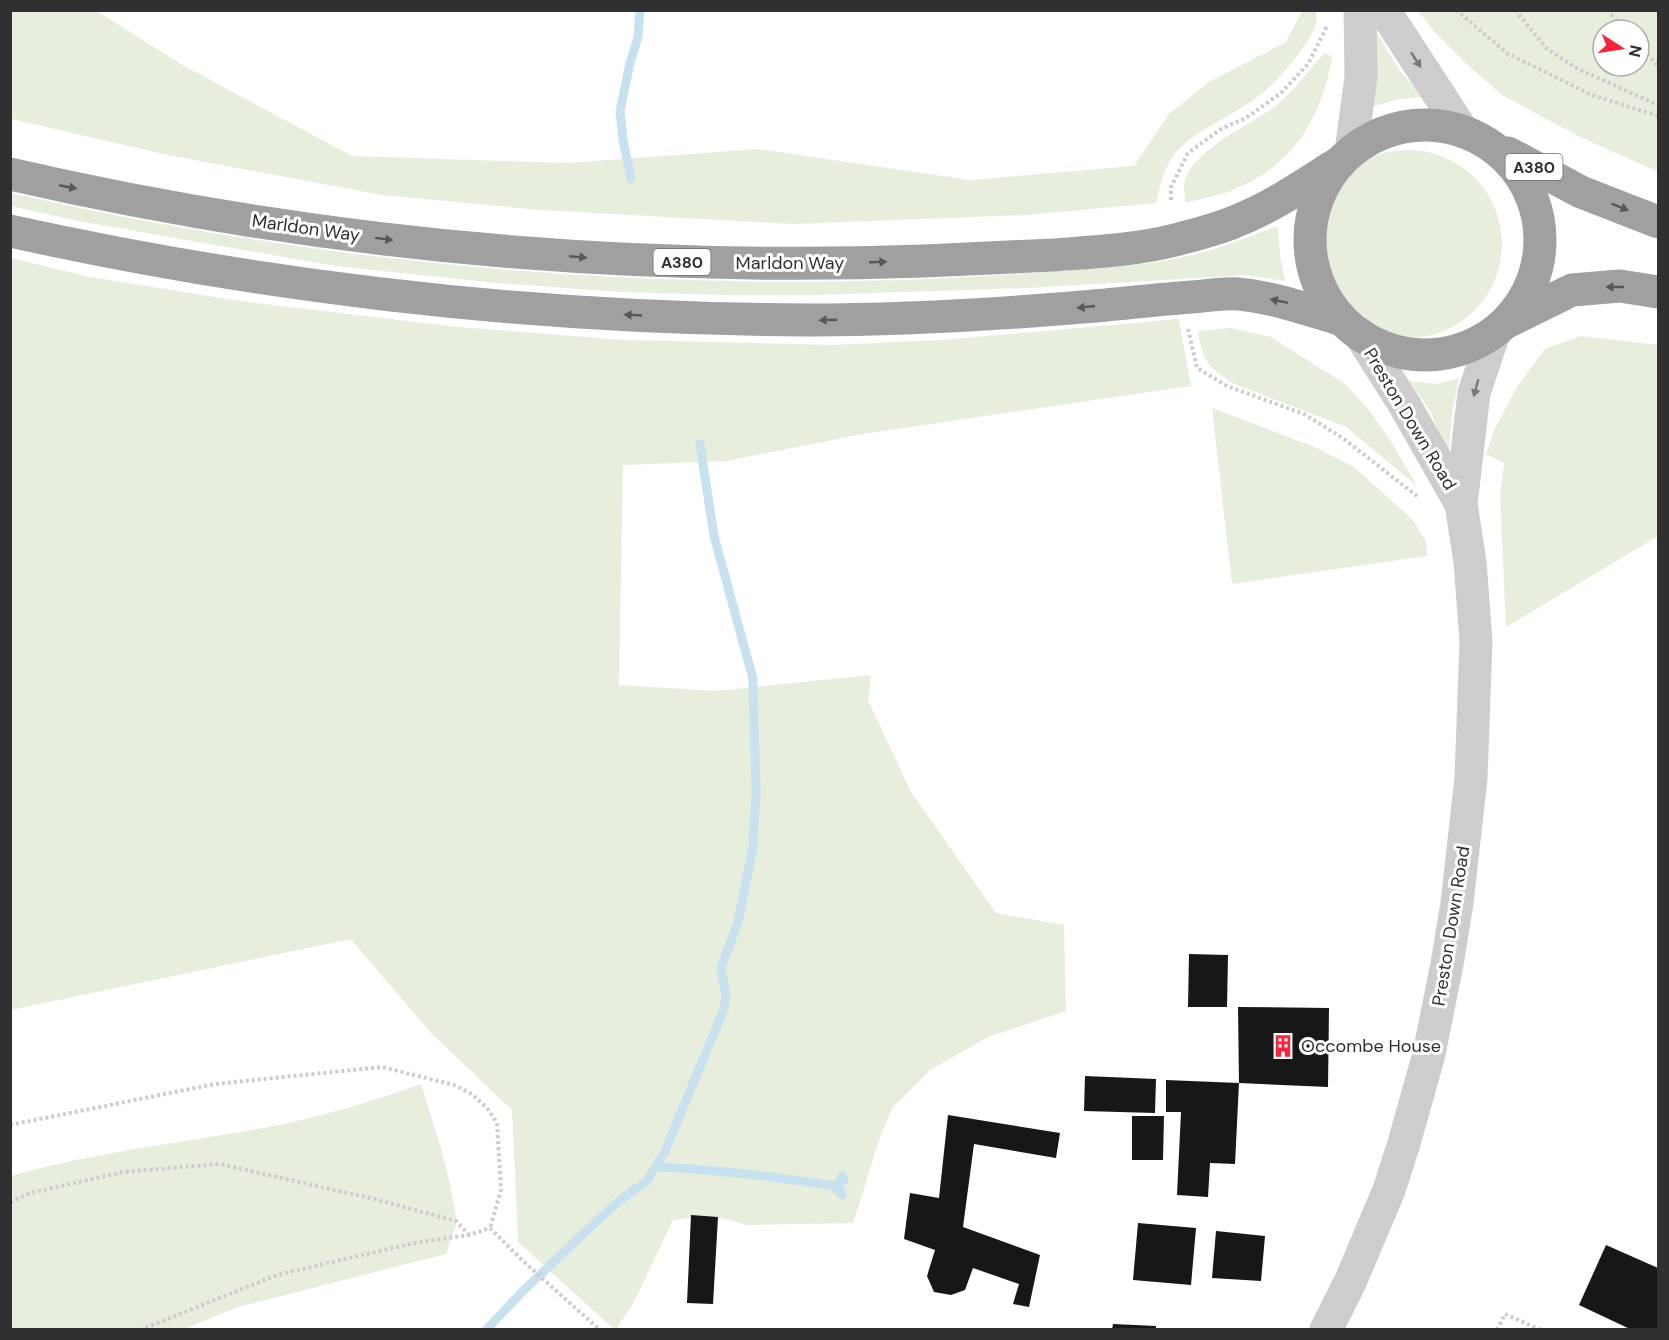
<svg xmlns="http://www.w3.org/2000/svg" width="1669" height="1340" font-family="'DM Sans',sans-serif">
<style>
.green{fill:#e7eedd;fill-rule:evenodd}
.lines{fill:none;stroke-linecap:round;stroke-linejoin:round}
.stream{stroke:#c8e1ef;stroke-width:9}
.building{fill:#171717}
.path{stroke:#cdcdcd;stroke-width:4;stroke-dasharray:3 3;stroke-linecap:butt}
.tertiary{stroke:#cdcdcd;stroke-width:33}
.trunk{stroke:#a0a0a0;stroke-width:33}
.oneway{fill:#777}
.oneway2{fill:#575757}
.labels{text-anchor:middle;stroke-width:6;stroke-linejoin:round;paint-order:stroke}
.shield{fill:#fff;stroke:#6e6e6e;stroke-width:1.5}
.shield-label{font-size:16px;font-weight:bold;fill:#303030}
.street-label{font-size:18px;fill:#303030;stroke:#fff}
.poi-label{font-size:18px;fill:#303030;stroke:#fff;text-anchor:start}
</style>
<rect width="100%" height="100%" fill="#fff"/>
<g class="green">
<path d="M95 10 184 66 352 156 567 163 758 149 970 180 1134 166 1169 114 1209 82 1286 42 1302 11H1316C1317 15 1317 20 1316 24 1306 50 1275 85 1252 101 1228 118 1200 128 1179 149 1165 163 1160 185 1156 203L1026 215 793 224 541 210 382 195 168 155 11 119V11Z"/>
<path d="M1418 11H1658V172L1580 137 1502 95 1470 67 1433 30ZM1603 30H1639V66H1603Z"/>
<polygon points="1373,26 1400,71 1424,97 1401,99 1370,107"/>
<path d="M1325 53 1332 57C1322 117 1293 166 1235 189 1220 196 1202 198 1186 203 1185 199 1184 193 1184 189 1184 153 1249 126 1274 107 1294 92 1307 71 1325 53Z"/>
<circle cx="1408" cy="244" r="94"/>
<path d="M11 193C301 259 600 289 898 280 956 278 1014 274 1072 270 1103 267 1136 266 1168 260 1206 254 1242 239 1278 226L1280 256 1285 281 1247 275 1029 288 815 295H727L620 292 497 283 335 266 78 221 11 206Z"/>
<polygon points="11,258 90,277 240,301 458,327 625,340 831,345 941,340 1179,319 1191,386 862,434 727,461 623,465 619,685 716,691 871,675 868,700 911,792 996,913 1064,925 1066,1011 988,1037 930,1070 893,1107 881,1134 853,1223 747,1225 721,1218 695,1217 673,1220 634,1302 616,1329 614,1329 518,1242 512,1110 431,1033 351,939 11,1010"/>
<path d="M1231 328 1271 337 1345 384 1369 410 1394 446 1417 486 1346 427 1232 383C1205 364 1204 363 1198 331Z"/>
<polygon points="1581,336 1658,345 1658,536 1506,627 1500,497 1504,463 1486,454 1494,430 1517,387 1545,349"/>
<polygon points="1459,378 1452,414 1448,459 1431,412 1409,381 1437,384"/>
<polygon points="1212,408 1317,448 1355,468 1412,519 1426,541 1427,556 1232,584"/>
<path d="M421 1084 440 1145 450 1184 457 1222 446 1254 238 1307 184 1329H11V1176C91 1153 175 1144 258 1129 314 1119 367 1103 421 1084Z"/>
</g>
<g class="lines">
<g class="stream">
<polyline points="631,179 623,140 620,111 630,63 638,37 640,10"/>
<path d="M657 1167C716 1170 775 1176 833 1186L837 1190 841 1191 842 1195"/>
<polyline points="833,1186 844,1180 842,1176"/>
<polyline points="486,1330 525,1289 600,1218 619,1201 647,1181 665,1151 724,1009 726,997 721,968 738,922 753,847 756,792 753,679 714,536 700,444"/>
</g>
</g>
<g class="building">
<polygon points="1189,954 1228,955 1227,1007 1188,1007"/>
<polygon points="1238,1007 1329,1008 1328,1087 1239,1083"/>
<polygon points="1085,1076 1156,1079 1155,1113 1084,1111"/>
<polygon points="1166,1080 1239,1083 1235,1164 1210,1163 1208,1197 1177,1195 1181,1112 1166,1112"/>
<polygon points="948,1115 1060,1133 1056,1158 974,1144 963,1227 1040,1255 1029,1307 1013,1304 1019,1284 973,1268 965,1290 951,1295 934,1292 927,1276 935,1250 904,1239 910,1193 939,1198"/>
<polygon points="1132,1116 1164,1116 1163,1160 1132,1160"/>
<polygon points="691,1215 718,1217 713,1304 687,1303"/>
<polygon points="1138,1223 1196,1228 1191,1285 1133,1280"/>
<polygon points="1216,1231 1265,1236 1261,1281 1212,1278"/>
<polygon points="1606,1245 1658,1268 1658,1330 1632,1330 1579,1305"/>
<polygon points="1113,1324 1156,1326 1156,1330 1112,1330"/>
</g>
<g class="lines">
<g class="path">
<polyline points="1456,10 1508,54 1592,95 1658,116"/>
<polyline points="1515,10 1547,49 1578,69 1658,105"/>
<polyline points="1607,10 1625,30"/>
<polyline points="1639,45 1658,66"/>
<polyline points="1171,200 1171,187 1188,153 1221,129 1246,118 1281,93 1308,64 1327,26"/>
<polyline points="1188,329 1197,368 1227,386 1304,414 1344,439 1417,496"/>
<polyline points="10,1125 215,1084 382,1067 454,1085 472,1094 487,1108 497,1123 501,1190 490,1228"/>
<polyline points="10,1202 31,1193 123,1172 220,1164 374,1199 456,1221 469,1235"/>
<polyline points="490,1228 523,1261 600,1330"/>
<polyline points="140,1330 277,1275 414,1243 469,1235 490,1228"/>
<polyline points="1497,1330 1505,1314 1541,1330"/>
</g>
<g class="tertiary">
<polyline points="1384,10 1462,130"/>
<polyline points="1351,152 1361,77 1360,10"/>
<polyline points="1359,333 1404,404 1461,504"/>
<polyline points="1326,1330 1351,1280 1389,1190 1404,1143 1429,1054 1447,964 1457,903 1471,778 1476,641 1470,562 1461,504 1474,393 1494,333"/>
</g>
<g class="trunk">
<circle cx="1425" cy="240" r="115"/>
<polyline points="1508,153 1581,192 1658,222"/>
<path d="M10 174C310 243 617 272 924 261 967 259 1010 257 1053 255 1093 252 1136 250 1175 240 1194 235 1215 230 1234 222 1272 207 1306 184 1340 162"/>
<path d="M10 231C273 289 541 319 809 320 896 320 984 315 1071 308 1111 305 1151 300 1191 297 1206 296 1223 293 1238 294 1272 297 1303 308 1336 318"/>
<polyline points="1507,322 1572,290 1620,286 1658,292"/>
</g>
</g>
<defs><path id="oneway-solid" d="M-6-.8H1V-3.2L6.5 0L1 3.2V.8H-6Z" transform="scale(1.5)"/></defs>
<g class="oneway">
<use href="#oneway-solid" transform="translate(1416 60) rotate(57)"/>
<use href="#oneway-solid" transform="translate(1476 388) rotate(105)"/>
</g>
<g class="oneway2">
<use href="#oneway-solid" transform="translate(68 187) rotate(11)"/>
<use href="#oneway-solid" transform="translate(1620 207) rotate(22)"/>
<use href="#oneway-solid" transform="translate(384 239) rotate(7)"/>
<use href="#oneway-solid" transform="translate(578 257) rotate(5)"/>
<use href="#oneway-solid" transform="translate(878 262) rotate(-2)"/>
<use href="#oneway-solid" transform="translate(1615 287) rotate(180)"/>
<use href="#oneway-solid" transform="translate(1279 301) rotate(-168)"/>
<use href="#oneway-solid" transform="translate(1086 307) rotate(174)"/>
<use href="#oneway-solid" transform="translate(633 315) rotate(-177)"/>
<use href="#oneway-solid" transform="translate(828 320) rotate(178)"/>
</g>
<defs>
<g id="building-bare" transform="scale(1.8)"><path d="M-4-6H4V6H1V3H-1V6H-4ZM-2.5-4.3h1.7v1.8h-1.7ZM.8-4.3h1.7v1.8H.8ZM-2.5-1h1.7V.8h-1.7ZM.8-1h1.7V.8H.8Z" fill="#f5243a" stroke="#fff" stroke-width="2.5" paint-order="stroke"/></g>
</defs>
<g fill-rule="evenodd">
<use href="#building-bare" x="1283" y="1046"/>
</g>
<g class="labels">
<g class="shield">
<rect x="1505.5" y="154" width="57" height="26" rx="4.5"/>
<rect x="653.5" y="249" width="57" height="26" rx="4.5"/>
</g>
<g class="shield-label">
<text x="1534" y="173">A380</text>
<text x="682" y="268">A380</text>
</g>
<g class="street-label">
<text transform="translate(306 228) rotate(8)" y="6">Marldon Way</text>
<text x="790" y="269">Marldon Way</text>
<text transform="translate(1410 419) rotate(59)" y="6">Preston Down Road</text>
<text transform="translate(1451 926) rotate(-81)" y="6">Preston Down Road</text>
</g>
<g class="poi-label">
<text x="1301" y="1052">Occombe House</text>
</g>
</g>
<rect width="1669" height="1340" fill="none" stroke="#303030" stroke-width="24"/>
<g transform="translate(1621 48) rotate(102)"><circle r="28" fill="#ffffff" stroke="#acacac" stroke-width="1.5"/>
<path d="M0-4.5L10 22L0 15L-10 22Z" fill="#f5243a"/>
<text y="-9" font-size="16" font-weight="bold" text-anchor="middle" fill="#303030">N</text>
</g>
</svg>
